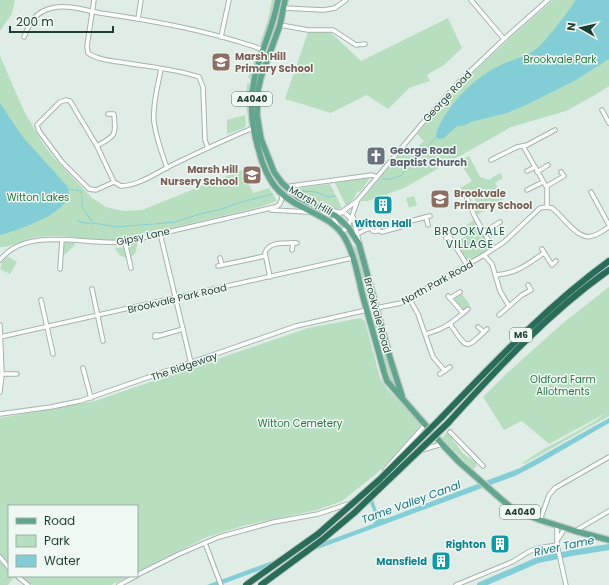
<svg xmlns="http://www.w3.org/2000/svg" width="609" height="585" font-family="Poppins,sans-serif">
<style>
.green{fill:#b7dfbf}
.water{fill:#83ced6}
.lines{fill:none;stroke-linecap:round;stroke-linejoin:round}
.stream{stroke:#83ced6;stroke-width:1}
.river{stroke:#83ced6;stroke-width:6}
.minor-casing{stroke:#a2b4ad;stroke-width:5.5}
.primary-casing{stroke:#c0c9c6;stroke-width:8}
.motorway-casing{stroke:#c0c9c6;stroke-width:8}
.minor{stroke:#fff;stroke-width:3.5}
.primary{stroke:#61a58f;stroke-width:5.5}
.motorway{stroke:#296c5a;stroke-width:6}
.motorway-bridge-casing{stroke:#c0c9c6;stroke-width:8;stroke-linecap:butt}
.motorway-bridge{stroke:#296c5a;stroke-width:6}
.labels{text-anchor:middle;stroke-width:3;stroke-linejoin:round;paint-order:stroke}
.shield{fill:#f0f8f4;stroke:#5e766d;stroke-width:1}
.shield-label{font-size:9px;font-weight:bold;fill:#1f3e33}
.education-label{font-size:10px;font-weight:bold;fill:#785e54;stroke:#f0f8f4;text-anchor:start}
.park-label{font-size:10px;fill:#267740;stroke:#f0f8f4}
.street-label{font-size:10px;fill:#1f3e33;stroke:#f0f8f4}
.worship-label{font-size:10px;font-weight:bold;fill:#5b616d;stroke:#f0f8f4;text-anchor:start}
.culture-label{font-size:10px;font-weight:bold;fill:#0d838f;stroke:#f0f8f4;text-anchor:end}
.neighbourhood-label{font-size:11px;letter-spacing:1px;fill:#1a5140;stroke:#f0f8f4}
.water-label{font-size:11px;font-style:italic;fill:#15737e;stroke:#f0f8f4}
</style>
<rect width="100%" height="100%" fill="#e0ece6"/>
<g class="green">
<polygon points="0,0 15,0 12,14 0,31"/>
<polygon points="272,0 275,0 264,44 260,44 268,19"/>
<path d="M280 0H283C280 15 276 30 271 45L269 46 268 43Z"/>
<polygon points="553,0 609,0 609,86 595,95 566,111 511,127 404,188 368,201 362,201 362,200 403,150 408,155 424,141 417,134 458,87 508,40"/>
<polygon points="448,18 462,48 444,65 427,75 430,81 409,88 388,109 367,95 331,113 285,99 308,32 329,31 361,61"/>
<polygon points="258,50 260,54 252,78 248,78"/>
<path d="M0 56 24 111 42 142 54 158 92 198 106 207 123 211 142 210 194 189 242 170 253 193 269 188 277 201 263 206 125 239C95 244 63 231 32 238 22 240 10 248 0 247Z"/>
<polygon points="248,81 251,92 251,124 249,127 245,96"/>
<polygon points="245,115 246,125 244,128 227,134 227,120"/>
<polygon points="469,156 480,177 489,180 500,173 503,178 495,183 504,199 477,215 473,207 476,201 471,191 464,194 460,188 472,181 459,161"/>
<path d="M274 175 283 187 333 216 331 220C311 210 288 201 275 182L276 181Z"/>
<polygon points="370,178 360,192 358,191 355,195 356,196 348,205 346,206 335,183 336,182"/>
<polygon points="330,184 342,208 336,209 322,204 297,190 299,188"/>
<polygon points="414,196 417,205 409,208 406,198"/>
<polygon points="474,220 491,248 468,262 456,242 471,233 467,225"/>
<path d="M66 242 74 243 75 245 63 256C63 251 62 245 66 242Z"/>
<polygon points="138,242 135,254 130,257 128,247 129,244"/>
<polygon points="351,245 358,248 372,302 371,303 368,303"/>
<path d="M125 247 127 257C121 258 117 253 115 248Z"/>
<polygon points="7,256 17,262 10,274 0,269 2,262"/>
<path d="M609 287V416L524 464 523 463C548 443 581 433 606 413L549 444 522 421 504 430 483 397 505 375 563 323Z"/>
<polygon points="460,294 463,295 470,305 464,311 461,311 454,300 455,298"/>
<polygon points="372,313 376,314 395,386 388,376 385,367"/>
<polygon points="360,318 365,321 380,378 388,390 424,425 416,435 376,474 342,501 317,510 246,525 207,537 137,572 137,506 9,506 9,564 0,554 0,418 95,401 308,328"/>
<path d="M447 432 453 437 452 439C457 444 459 450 464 454 468 458 473 459 477 463L476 467 474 469 471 468 442 438Z"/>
<polygon points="0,561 9,571 9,576 14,577 8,585 0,585"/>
<polygon points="21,576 129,576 111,585 33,585 29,583"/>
</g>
<g class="water">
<path d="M576 0H609V59L576 80 526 105 507 113 471 122 463 126H458L455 128 444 138 438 139 436 137C436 130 441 123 444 117 458 94 480 74 505 63 515 59 526 56 535 50 539 47 543 42 546 39 557 26 566 14 576 0Z"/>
<path d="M0 103 22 136 67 186C80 211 17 230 0 235Z"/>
<polygon points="609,418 609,423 540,463 515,476 220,585 207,585 373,524 377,519 369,501 373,499 379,518 385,519 520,468"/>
</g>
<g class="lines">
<g class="stream">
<polyline points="383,179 391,179 402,175 404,172 413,164 436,137"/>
<polyline points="68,189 81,191 82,197 82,207 93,223 117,227 152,224"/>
<polyline points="302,191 316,192 329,197 335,196"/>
<polyline points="78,220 79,222 92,224"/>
<polyline points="155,224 175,222 200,214 222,209 238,203 273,194"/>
</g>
<polyline class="river" points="480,585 538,560 572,553 609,547"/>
<g class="minor-casing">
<g id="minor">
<path d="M94 0 87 46 88 53C98 60 113 61 126 63 150 67 176 69 199 77L203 87 205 140 208 148"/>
<polyline points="471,0 504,39"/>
<polyline points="283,8 324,10 335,8 346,0"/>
<polyline points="138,19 141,0"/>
<polyline points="280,25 308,30 333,30 356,45 365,44"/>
<path d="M24 37C30 22 35 12 52 8 67 4 85 10 100 13 155 21 211 31 264 50"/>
<polyline points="221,37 229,0"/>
<path d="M161 69C158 85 152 106 154 122 156 138 162 153 167 168"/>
<polyline points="602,110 609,123"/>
<path d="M97 146C116 135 116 136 114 114H108"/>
<polyline points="523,146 547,188 547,207"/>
<polyline points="491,160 517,147 527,145 555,130"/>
<polyline points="527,171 535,167"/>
<polyline points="537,172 548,165"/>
<path d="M114 182 97 146 70 101 66 100 60 102 37 125 39 131 62 162 89 189 96 190 114 182 121 186C140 185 156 173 172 165 199 152 226 139 253 128"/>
<polyline points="291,186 372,175 377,177"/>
<polyline points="547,186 564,176 561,172"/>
<polyline points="527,190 543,182"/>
<polyline points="591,192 609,225"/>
<polyline points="466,196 475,217 493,248"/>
<polyline points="357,202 348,227 347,229 340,231 334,219 336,216 357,201 430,114 459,82 504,39 548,0"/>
<polyline points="271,210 309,212"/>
<polyline points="328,210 345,213 351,219"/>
<polyline points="353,217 359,242"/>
<polyline points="426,217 428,225"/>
<circle cx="375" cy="228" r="3.5"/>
<polyline points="377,230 382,232 400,227 403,223 430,216"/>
<polyline points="484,232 500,222"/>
<polyline points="160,233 191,363"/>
<polyline points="357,234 367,229 372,228"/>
<polyline points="446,238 449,236 467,265"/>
<polyline points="125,242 131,268"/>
<polyline points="542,249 552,265 556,261"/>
<polyline points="292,250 293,243"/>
<polyline points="484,255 492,264 500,291 509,306"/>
<polyline points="220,258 222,265"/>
<path d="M0 260C27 225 87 246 125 242L275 207C281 206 282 199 282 194"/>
<polyline points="218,266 265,256"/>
<polyline points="60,269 62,240"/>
<path d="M496 275C518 273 526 265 544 253"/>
<path d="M270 277 265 253C268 241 287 243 297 243"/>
<polyline points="92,289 103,341"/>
<polyline points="448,296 463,313"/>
<polyline points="409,298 418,314 433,357 445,371"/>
<polyline points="450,298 460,292"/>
<polyline points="41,300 53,354"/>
<path d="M376 308 401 303 484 255 504 242 540 208 547 207 552 208C563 216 578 241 592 236 598 235 604 230 609 227"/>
<polyline points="499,315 522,295 531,290 528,285"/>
<path d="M450 324C468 350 465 350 487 329"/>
<polyline points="0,325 2,374 0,392"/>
<polyline points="478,327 484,332"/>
<path d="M425 334C446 329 452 322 468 309"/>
<polyline points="158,335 155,335 155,337 183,329"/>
<polyline points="0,337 352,258"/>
<polyline points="83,368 91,398"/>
<polyline points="2,374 17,374"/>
<polyline points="440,374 450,367"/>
<polyline points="0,414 51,407 80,401 296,326 367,310"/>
<polyline points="450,432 483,466"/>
<polyline points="422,450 442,444"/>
<polyline points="385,470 425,425"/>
<polyline points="357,502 369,496"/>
<polyline points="540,520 549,495 555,488 609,457"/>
<polyline points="557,525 557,545 566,585"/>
<polyline points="575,531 609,511"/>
<polyline points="558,539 565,528"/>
<polyline points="205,543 221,585"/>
<polyline points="0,557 9,568"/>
<polyline points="137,575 179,554 219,537 274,522 318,514 351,503"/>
<polyline points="17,576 28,585"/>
<polyline points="119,585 136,576"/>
<polyline points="456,585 512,562 530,551 539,548 557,545"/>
</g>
</g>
<g class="primary-casing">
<g id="primary">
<path d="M278 0C273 29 259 54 254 81 249 104 252 128 259 151 262 164 269 181 279 191 298 211 328 213 343 235 353 250 358 275 362 293 369 319 377 345 384 372L387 381 442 444 459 462 501 499 513 509 540 520 575 531 609 540"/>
<polyline points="285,0 280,25 261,77 258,90 257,115 261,139 274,172 282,183 298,197 336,216 348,227 359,244 390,358 402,396"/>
</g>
</g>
<g class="motorway-casing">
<g id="motorway">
<path d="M441 418C495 362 546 307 609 261"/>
<path d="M448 423C498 368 548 313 609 270"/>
</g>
</g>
<use href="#minor" class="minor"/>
<use href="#primary" class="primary"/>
<use href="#motorway" class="motorway"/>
<g class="motorway-bridge-casing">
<g id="motorway-bridge">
<polyline points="246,585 318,534 379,480 441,418"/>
<polyline points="261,585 322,540 354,513 448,423"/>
</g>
</g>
<use href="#motorway-bridge" class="motorway-bridge"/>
</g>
<defs>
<g id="school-square" transform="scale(1)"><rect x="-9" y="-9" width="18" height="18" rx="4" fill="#8d6e63" stroke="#f0f8f4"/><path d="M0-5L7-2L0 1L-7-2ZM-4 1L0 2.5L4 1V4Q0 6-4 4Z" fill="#fff"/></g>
<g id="church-square" transform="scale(1)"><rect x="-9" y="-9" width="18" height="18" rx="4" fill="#6b7280" stroke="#f0f8f4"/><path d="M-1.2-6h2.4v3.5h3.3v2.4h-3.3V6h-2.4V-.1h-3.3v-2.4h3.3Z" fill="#fff"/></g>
<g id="building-square" transform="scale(1)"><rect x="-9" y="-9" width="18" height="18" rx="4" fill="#0f9aa8" stroke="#f0f8f4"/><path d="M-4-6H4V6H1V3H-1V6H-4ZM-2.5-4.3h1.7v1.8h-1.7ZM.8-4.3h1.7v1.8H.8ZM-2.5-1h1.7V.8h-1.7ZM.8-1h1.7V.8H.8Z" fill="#fff"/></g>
</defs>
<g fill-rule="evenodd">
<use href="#school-square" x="221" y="62"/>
<use href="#church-square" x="376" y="156"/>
<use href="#school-square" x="252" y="175"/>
<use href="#school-square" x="440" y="199"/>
<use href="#building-square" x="383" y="205"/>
<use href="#building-square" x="500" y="544"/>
<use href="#building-square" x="441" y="561"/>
</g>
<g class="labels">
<g class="shield">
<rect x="232" y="92" width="40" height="14" rx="3"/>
<rect x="510" y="328" width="22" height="14" rx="3"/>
<rect x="500" y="505" width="40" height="14" rx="3"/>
</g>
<g class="shield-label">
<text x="252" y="102">A4040</text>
<text x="521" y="338">M6</text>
<text x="520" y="515">A4040</text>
</g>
<g class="education-label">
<text x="235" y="60">Marsh Hill<tspan x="235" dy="12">Primary School</tspan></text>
<text x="238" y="173" text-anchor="end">Marsh Hill<tspan x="238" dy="12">Nursery School</tspan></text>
<text x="454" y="197">Brookvale<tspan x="454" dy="12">Primary School</tspan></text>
</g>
<g class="park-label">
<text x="560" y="63">Brookvale Park</text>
<text x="38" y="201">Witton Lakes</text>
<text x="563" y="383">Oldford Farm<tspan x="563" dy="12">Allotments</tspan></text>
<text x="300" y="427">Witton Cemetery</text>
</g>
<g class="street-label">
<text transform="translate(447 96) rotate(-47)" y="4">George Road</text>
<text transform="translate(311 200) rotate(30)" y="4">Marsh Hill</text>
<text transform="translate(143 236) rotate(-12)" y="4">Gipsy Lane</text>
<text transform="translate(437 282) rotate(-29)" y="4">North Park Road</text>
<text transform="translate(177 298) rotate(-13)" y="4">Brookvale Park Road</text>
<text transform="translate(378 315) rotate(75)" y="4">Brookvale Road</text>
<text transform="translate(184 366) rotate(-19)" y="4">The Ridgeway</text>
</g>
<g class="worship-label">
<text x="390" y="154">George Road<tspan x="390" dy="12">Baptist Church</tspan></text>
</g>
<g class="culture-label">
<text x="383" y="227" text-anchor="middle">Witton Hall</text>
<text x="486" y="548">Righton</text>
<text x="427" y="565">Mansfield</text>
</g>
<g class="neighbourhood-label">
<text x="470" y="235">BROOKVALE<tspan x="470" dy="13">VILLAGE</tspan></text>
</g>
<g class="water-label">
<text transform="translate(411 502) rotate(-20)" y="4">Tame Valley Canal</text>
<text transform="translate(564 546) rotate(-12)" y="4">River Tame</text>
</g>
</g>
<rect x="8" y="505" width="130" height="72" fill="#f0f8f4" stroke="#9caea7"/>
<rect x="16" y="518" width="20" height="6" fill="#61a58f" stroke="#9caea7"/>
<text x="44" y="525" font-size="12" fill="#1f3e33">Road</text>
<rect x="16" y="535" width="20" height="12" fill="#b7dfbf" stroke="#9caea7"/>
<text x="44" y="545" font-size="12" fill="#1f3e33">Park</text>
<rect x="16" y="555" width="20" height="12" fill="#83ced6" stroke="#9caea7"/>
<text x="44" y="565" font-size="12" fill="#1f3e33">Water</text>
<g transform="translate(581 28) rotate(278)" stroke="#f0f8f4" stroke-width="3" paint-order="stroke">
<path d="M0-3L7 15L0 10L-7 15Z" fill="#1f3e33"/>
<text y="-6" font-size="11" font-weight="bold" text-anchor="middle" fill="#1f3e33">N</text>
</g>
<path d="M10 26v6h103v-6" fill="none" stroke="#1f3e33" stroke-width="2"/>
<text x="16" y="26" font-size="12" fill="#1f3e33" stroke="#f0f8f4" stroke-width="3" paint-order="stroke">200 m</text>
</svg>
